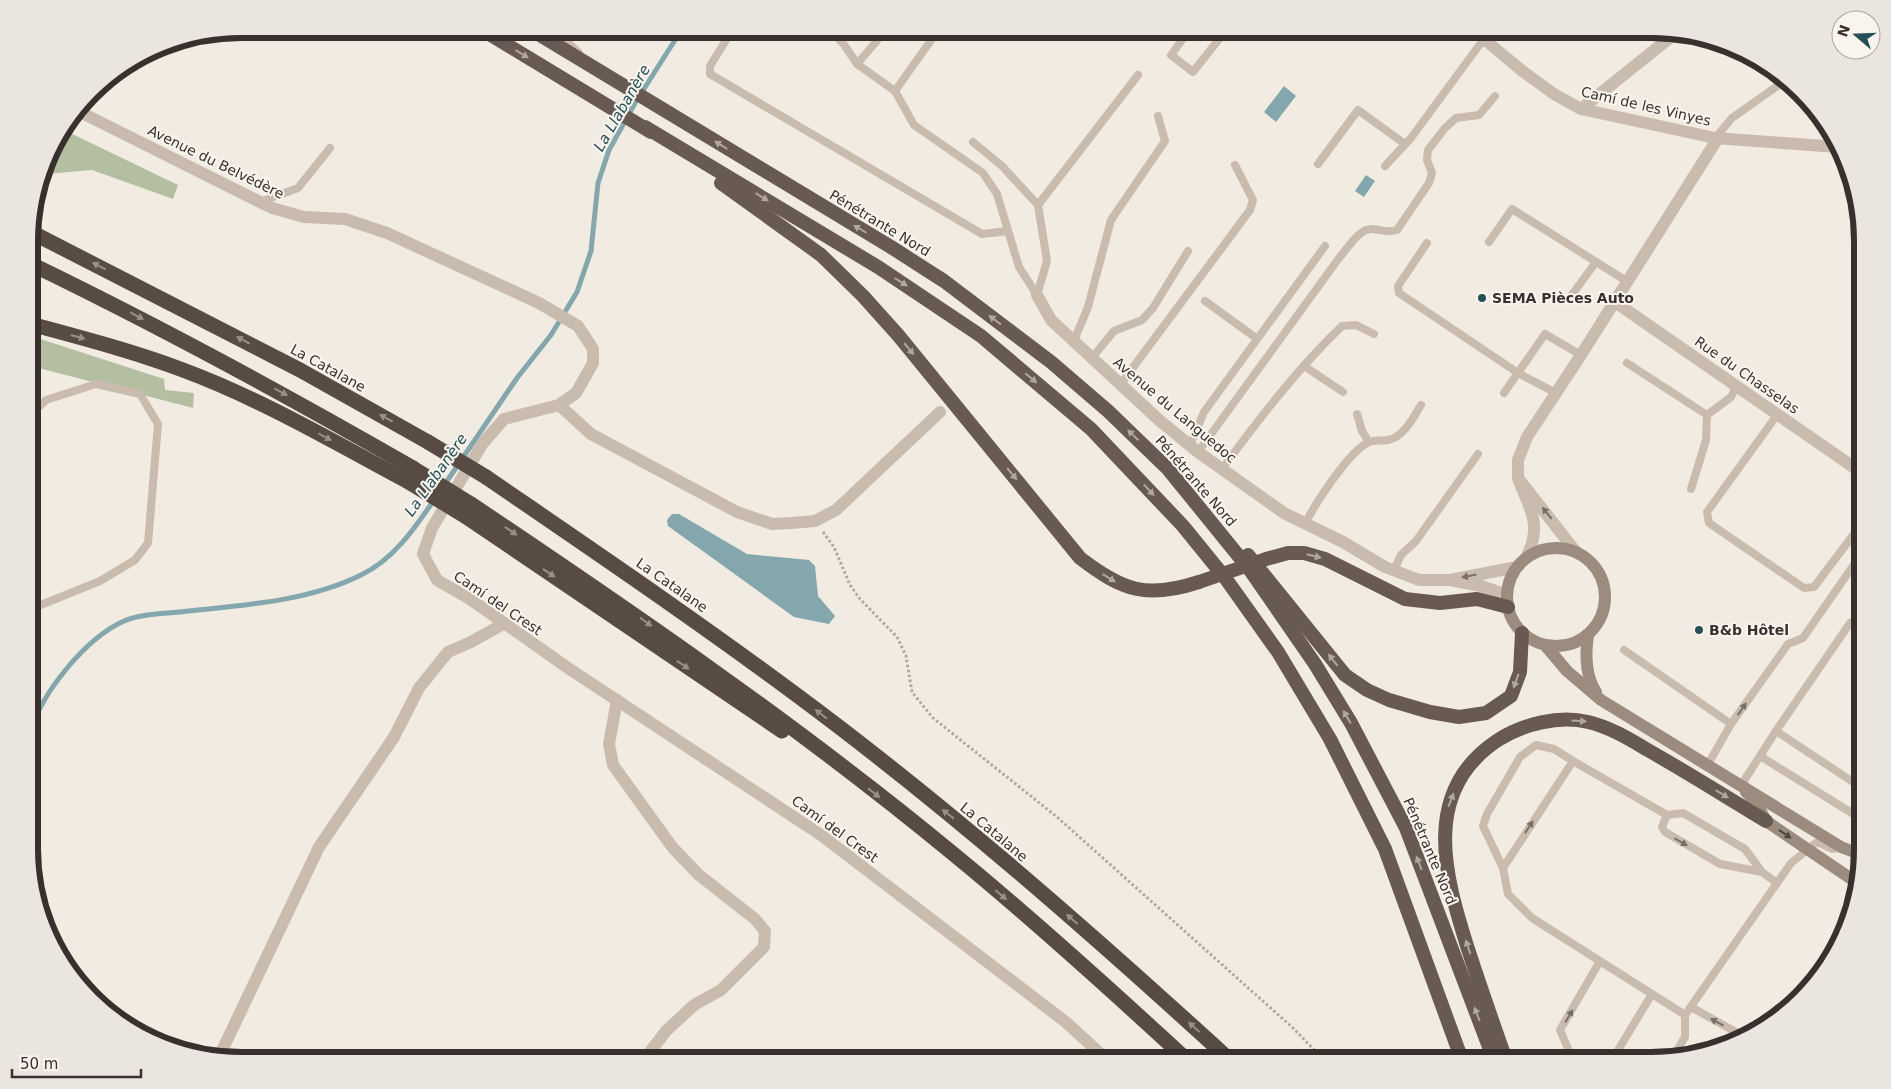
<svg xmlns="http://www.w3.org/2000/svg" width="1891" height="1089" font-family="'DejaVu Sans',sans-serif">
<style>
.green{fill:#b4bfa2}
.water{fill:#83a7ac}
.lines{fill:none;stroke-linecap:round;stroke-linejoin:round}
.stream{stroke:#83a7ac;stroke-width:5}
.path{stroke:#b4a698;stroke-width:3;stroke-dasharray:2.5 2.5;stroke-linecap:butt}
.service{stroke:#c9bcae;stroke-width:8}
.minor{stroke:#c9bcae;stroke-width:12}
.secondary{stroke:#9c8c80;stroke-width:12}
.trunk{stroke:#685a52;stroke-width:14}
.motorway{stroke:#584b44;stroke-width:15}
.trunk-bridge{stroke:#685a52;stroke-width:14}
.motorway-bridge{stroke:#584b44;stroke-width:15}
.oneway{fill:#b0a8a0}
.oneway2{fill:#988f88}
.oneway3{fill:#796f66}
.oneway4{fill:#514741}
.poi-dot{fill:#254f56;stroke:#f9f5ee;stroke-width:2}
.labels{text-anchor:middle;stroke-width:4;stroke-linejoin:round;paint-order:stroke}
.street-label{font-size:14px;fill:#38302c;stroke:#f9f5ee}
.poi-label{font-size:14px;font-weight:bold;fill:#38302c;stroke:#f9f5ee;text-anchor:start}
.water-label{font-size:15px;font-style:italic;fill:#254f56;stroke:#f9f5ee}
.rim{fill:none;stroke:#38302c;stroke-width:6}
</style>
<rect width="100%" height="100%" fill="#f1ebe1"/>
<g class="green">
<polygon points="64,130 178,185 173,199 92,170 47,174 43,172 51,146"/>
<polygon points="31,336 164,379 165,390 194,393 193,408 31,366"/>
</g>
<g class="water">
<polygon points="1284,86 1296,96 1276,122 1264,112"/>
<polygon points="1366,175 1375,181 1364,197 1355,191"/>
<polygon points="672,514 679,514 747,554 809,560 815,566 818,596 835,616 829,624 794,617 668,526 667,520"/>
</g>
<g class="lines">
<g class="stream">
<polyline points="445,484 517,378 551,335 577,292 591,251 598,183 609,150 635,103 682,29"/>
<path d="M31 731C42 692 86 638 124 621 142 613 168 614 188 611 245 605 309 601 361 575 393 560 415 528 434 500"/>
</g>
<polyline class="path" points="823,532 834,547 850,585 860,599 897,637 906,656 912,692 933,718 1057,817 1293,1028 1324,1060"/>
<g class="service">
<polyline points="549,29 562,37 579,53"/>
<polyline points="733,29 710,66 710,74 982,234 1008,231"/>
<polyline points="828,29 843,43 857,64 895,91"/>
<polyline points="925,29 933,35"/>
<polyline points="939,29 895,91 914,125 983,173 997,194 1019,267 1037,295"/>
<polyline points="1190,29 1171,55 1193,72 1227,29"/>
<polyline points="857,64 887,29"/>
<polyline points="1715,138 1732,118 1783,82"/>
<polyline points="973,142 1002,166 1038,205 1047,261 1037,295"/>
<polyline points="1318,164 1358,110 1405,144"/>
<polyline points="1385,166 1411,138 1483,40"/>
<polyline points="260,202 298,188 330,148"/>
<polyline points="1038,205 1138,75"/>
<polyline points="1489,242 1512,209 1628,282"/>
<polyline points="1427,243 1398,286 1399,293 1518,373 1556,393"/>
<polyline points="1571,296 1596,262"/>
<polyline points="1205,301 1256,338"/>
<polyline points="1073,343 1088,307 1111,220 1165,141 1158,116"/>
<polyline points="1091,359 1114,331 1142,320 1153,308 1188,251"/>
<polyline points="1627,363 1707,415"/>
<polyline points="1304,366 1343,392"/>
<polyline points="1120,385 1250,210 1253,200 1235,165"/>
<polyline points="1504,393 1545,334 1581,355"/>
<polyline points="31,414 46,400 96,384 140,394 158,424 148,543 135,560 100,581 31,609"/>
<polyline points="1357,414 1362,431 1369,442"/>
<polyline points="1777,415 1707,512 1709,523 1804,588 1814,587 1860,526 1862,517"/>
<polyline points="1190,445 1204,412 1325,246"/>
<path d="M1198 452 1339 258C1348 248 1359 228 1373 229 1382 230 1387 233 1397 230L1429 183 1432 173 1427 160 1428 150 1445 128 1456 118 1479 115 1495 96"/>
<path d="M1222 469C1258 420 1298 368 1342 326L1356 325 1374 334"/>
<polyline points="1691,489 1706,440 1707,415 1731,397 1736,387"/>
<path d="M1305 524C1315 504 1349 451 1369 442 1374 440 1382 441 1388 440 1404 437 1413 418 1421 405"/>
<polyline points="1394,570 1401,555 1416,541 1478,454"/>
<polyline points="1862,632 1850,623 1776,731 1862,788"/>
<polyline points="1624,650 1731,724"/>
<polyline points="1760,756 1855,815 1862,817"/>
<polyline points="1573,761 1667,815"/>
<polyline points="1707,766 1731,724 1788,644 1803,638 1862,553"/>
<polyline points="1740,787 1776,731"/>
<polyline points="1503,868 1573,761 1554,749 1536,745 1520,757 1487,814 1483,826 1503,868 1508,894 1532,918 1685,1015 1791,863 1817,842 1832,849 1841,847"/>
<polyline points="1762,872 1720,864 1665,832 1662,827 1667,815 1683,813 1745,849 1762,872 1777,883"/>
<polyline points="1691,1007 1743,1036"/>
<polyline points="1673,1057 1685,1037 1685,1015"/>
<polyline points="1573,1060 1560,1030 1600,961"/>
<polyline points="1612,1060 1652,994"/>
</g>
<g class="minor">
<polyline points="1472,29 1521,70 1554,94 1581,109 1715,138 1838,147"/>
<polyline points="1581,109 1677,32"/>
<polyline points="78,111 272,208 304,217 345,219 387,233 539,303 578,326 593,349 593,363 576,393 559,405 504,419 483,443 432,528 423,554 437,580 470,599 568,668 821,835 1067,1023 1107,1060"/>
<polyline points="1037,295 1051,320 1159,420 1198,452 1284,513 1343,542 1385,567 1419,580 1450,580"/>
<polyline points="1615,302 1862,473"/>
<polyline points="559,405 591,434 737,512 772,524 791,523 815,521 836,510 940,412"/>
<polyline points="1518,478 1518,460 1527,437 1581,355 1718,138"/>
<path d="M1526 558C1543 524 1530 511 1518 478L1576 552"/>
<polyline points="1507,595 1481,586 1450,580 1517,567"/>
<polyline points="617,700 609,744 613,765 673,848 699,875 755,919 765,931 764,947 721,990 694,1005 666,1031 644,1060"/>
<polyline points="219,1057 319,847 394,737 419,688 448,652 471,642 503,624"/>
</g>
<g class="secondary">
<circle cx="1556" cy="597" r="49"/>
<path d="M1588 635C1585 655 1585 675 1596 692"/>
<polyline points="1545,645 1567,671 1601,700 1841,847 1862,855"/>
<polyline points="1746,792 1757,804 1766,821 1856,882"/>
</g>
<g class="trunk">
<polyline points="481,29 651,132"/>
<polyline points="530,29 891,247 944,281 1051,362 1108,411 1168,469 1250,570 1315,664 1351,723 1406,828 1494,1060"/>
<polyline points="645,127 878,267 981,336 1091,429 1183,526 1226,579 1278,652 1330,739 1385,849 1462,1060"/>
<path d="M721 183 821 255 863 296 898 335 1080 558C1123 591 1147 599 1199 582"/>
<polyline points="1248,555 1345,675 1367,690 1389,700 1430,712 1459,717 1486,713 1511,696 1520,672 1522,633"/>
<polyline points="1266,559 1288,553 1304,553 1325,559 1405,599 1440,603 1477,599 1508,607"/>
<path d="M1506 1060C1493 1023 1480 986 1468 949 1445 876 1420 791 1498 740 1523 724 1559 715 1588 722 1609 727 1628 738 1646 749 1687 772 1726 797 1766 821"/>
</g>
<g class="motorway">
<polyline points="31,232 300,370 428,442"/>
<path d="M31 264C161 327 288 396 413 468"/>
<path d="M31 324C82 338 133 351 183 370 261 399 334 442 407 481"/>
<path d="M486 477C591 549 696 620 798 696 949 808 1091 933 1230 1060"/>
<path d="M471 504C635 614 798 726 951 852 1032 918 1110 989 1187 1060"/>
<polyline points="465,516 782,731"/>
</g>
<polyline class="trunk-bridge" points="1199,582 1266,559"/>
<g class="motorway-bridge">
<polyline points="428,442 486,477"/>
<polyline points="413,468 471,504"/>
<polyline points="407,481 465,516"/>
</g>
</g>
<defs><path id="oneway-solid" d="M-6-.8H1V-3.2L6.5 0L1 3.2V.8H-6Z" transform="scale(1.25)"/></defs>
<g class="oneway">
<use href="#oneway-solid" transform="translate(522 54) rotate(31)"/>
<use href="#oneway-solid" transform="translate(721 145) rotate(-148)"/>
<use href="#oneway-solid" transform="translate(762 197) rotate(31)"/>
<use href="#oneway-solid" transform="translate(860 229) rotate(-150)"/>
<use href="#oneway-solid" transform="translate(901 282) rotate(32)"/>
<use href="#oneway-solid" transform="translate(995 320) rotate(-143)"/>
<use href="#oneway-solid" transform="translate(909 349) rotate(51)"/>
<use href="#oneway-solid" transform="translate(1031 378) rotate(40)"/>
<use href="#oneway-solid" transform="translate(1133 435) rotate(-136)"/>
<use href="#oneway-solid" transform="translate(1012 474) rotate(50)"/>
<use href="#oneway-solid" transform="translate(1149 490) rotate(47)"/>
<use href="#oneway-solid" transform="translate(1314 556) rotate(14)"/>
<use href="#oneway-solid" transform="translate(1109 578) rotate(31)"/>
<use href="#oneway-solid" transform="translate(1333 660) rotate(-128)"/>
<use href="#oneway-solid" transform="translate(1516 681) rotate(110)"/>
<use href="#oneway-solid" transform="translate(1347 717) rotate(-121)"/>
<use href="#oneway-solid" transform="translate(1579 721) rotate(3)"/>
<use href="#oneway-solid" transform="translate(1722 794) rotate(31)"/>
<use href="#oneway-solid" transform="translate(1451 800) rotate(-69)"/>
<use href="#oneway-solid" transform="translate(1419 863) rotate(-111)"/>
<use href="#oneway-solid" transform="translate(1468 947) rotate(-108)"/>
<use href="#oneway-solid" transform="translate(1477 1014) rotate(-111)"/>
</g>
<g class="oneway2">
<use href="#oneway-solid" transform="translate(99 266) rotate(-153)"/>
<use href="#oneway-solid" transform="translate(137 316) rotate(28)"/>
<use href="#oneway-solid" transform="translate(78 337) rotate(15)"/>
<use href="#oneway-solid" transform="translate(243 340) rotate(-152)"/>
<use href="#oneway-solid" transform="translate(281 392) rotate(28)"/>
<use href="#oneway-solid" transform="translate(386 418) rotate(-151)"/>
<use href="#oneway-solid" transform="translate(325 437) rotate(28)"/>
<use href="#oneway-solid" transform="translate(511 531) rotate(34)"/>
<use href="#oneway-solid" transform="translate(549 573) rotate(34)"/>
<use href="#oneway-solid" transform="translate(646 622) rotate(36)"/>
<use href="#oneway-solid" transform="translate(683 665) rotate(34)"/>
<use href="#oneway-solid" transform="translate(821 714) rotate(-142)"/>
<use href="#oneway-solid" transform="translate(874 793) rotate(38)"/>
<use href="#oneway-solid" transform="translate(948 814) rotate(-142)"/>
<use href="#oneway-solid" transform="translate(1001 895) rotate(41)"/>
<use href="#oneway-solid" transform="translate(1072 919) rotate(-139)"/>
<use href="#oneway-solid" transform="translate(1194 1027) rotate(-138)"/>
</g>
<g class="oneway3">
<use href="#oneway-solid" transform="translate(1547 513) rotate(-129)"/>
<use href="#oneway-solid" transform="translate(1469 576) rotate(169)"/>
<use href="#oneway-solid" transform="translate(1742 709) rotate(-55)"/>
<use href="#oneway-solid" transform="translate(1529 827) rotate(-57)"/>
<use href="#oneway-solid" transform="translate(1681 842) rotate(30)"/>
<use href="#oneway-solid" transform="translate(1569 1016) rotate(-60)"/>
<use href="#oneway-solid" transform="translate(1717 1022) rotate(-151)"/>
</g>
<use class="oneway4" href="#oneway-solid" transform="translate(1785 834) rotate(34)"/>
<g class="poi-dot">
<circle cx="1482" cy="298" r="5"/>
<circle cx="1699" cy="630" r="5"/>
</g>
<g class="labels">
<g class="street-label">
<text transform="translate(1646 106) rotate(13)" y="5">Camí de les Vinyes</text>
<text transform="translate(216 162) rotate(26)" y="5">Avenue du Belvédère</text>
<text transform="translate(880 223) rotate(31)" y="5">Pénétrante Nord</text>
<text transform="translate(328 368) rotate(29)" y="5">La Catalane</text>
<text transform="translate(1747 375) rotate(35)" y="5">Rue du Chasselas</text>
<text transform="translate(1175 410) rotate(40)" y="5">Avenue du Languedoc</text>
<text transform="translate(1196 481) rotate(49)" y="5">Pénétrante Nord</text>
<text transform="translate(672 585) rotate(35)" y="5">La Catalane</text>
<text transform="translate(498 603) rotate(34)" y="5">Camí del Crest</text>
<text transform="translate(835 829) rotate(36)" y="5">Camí del Crest</text>
<text transform="translate(994 832) rotate(40)" y="5">La Catalane</text>
<text transform="translate(1430 851) rotate(67)" y="5">Pénétrante Nord</text>
</g>
<g class="poi-label">
<text x="1492" y="303">SEMA Pièces Auto</text>
<text x="1709" y="635">B&amp;b Hôtel</text>
</g>
<g class="water-label">
<text transform="translate(622 108) rotate(-60)" y="5">La Llabanère</text>
<text transform="translate(436 475) rotate(-55)" y="5">La Llabanère</text>
</g>
</g>
<path d="M0 0H1891V1089H0ZM241 38H1651A203 203 0 0 1 1854 241V849A203 203 0 0 1 1651 1052H241A203 203 0 0 1 38 849V241A203 203 0 0 1 241 38Z" fill="#eae5de" fill-rule="evenodd"/>
<path class="rim" d="M241 38H1651A203 203 0 0 1 1854 241V849A203 203 0 0 1 1651 1052H241A203 203 0 0 1 38 849V241A203 203 0 0 1 241 38Z"/>
<g transform="translate(1856 35) rotate(289)"><circle r="24" fill="#f9f5ee" stroke="#aca6a0"/>
<path d="M0-4L9 19L0 12L-9 19Z" fill="#254f56"/>
<text y="-8" font-size="14" font-weight="bold" text-anchor="middle" fill="#38302c">N</text>
</g>
<path d="M12 1069v8h129v-8" fill="none" stroke="#38302c" stroke-width="2.5"/>
<text x="20" y="1069" font-size="15" fill="#38302c" stroke="#f9f5ee" stroke-width="4" paint-order="stroke">50 m</text>
</svg>
